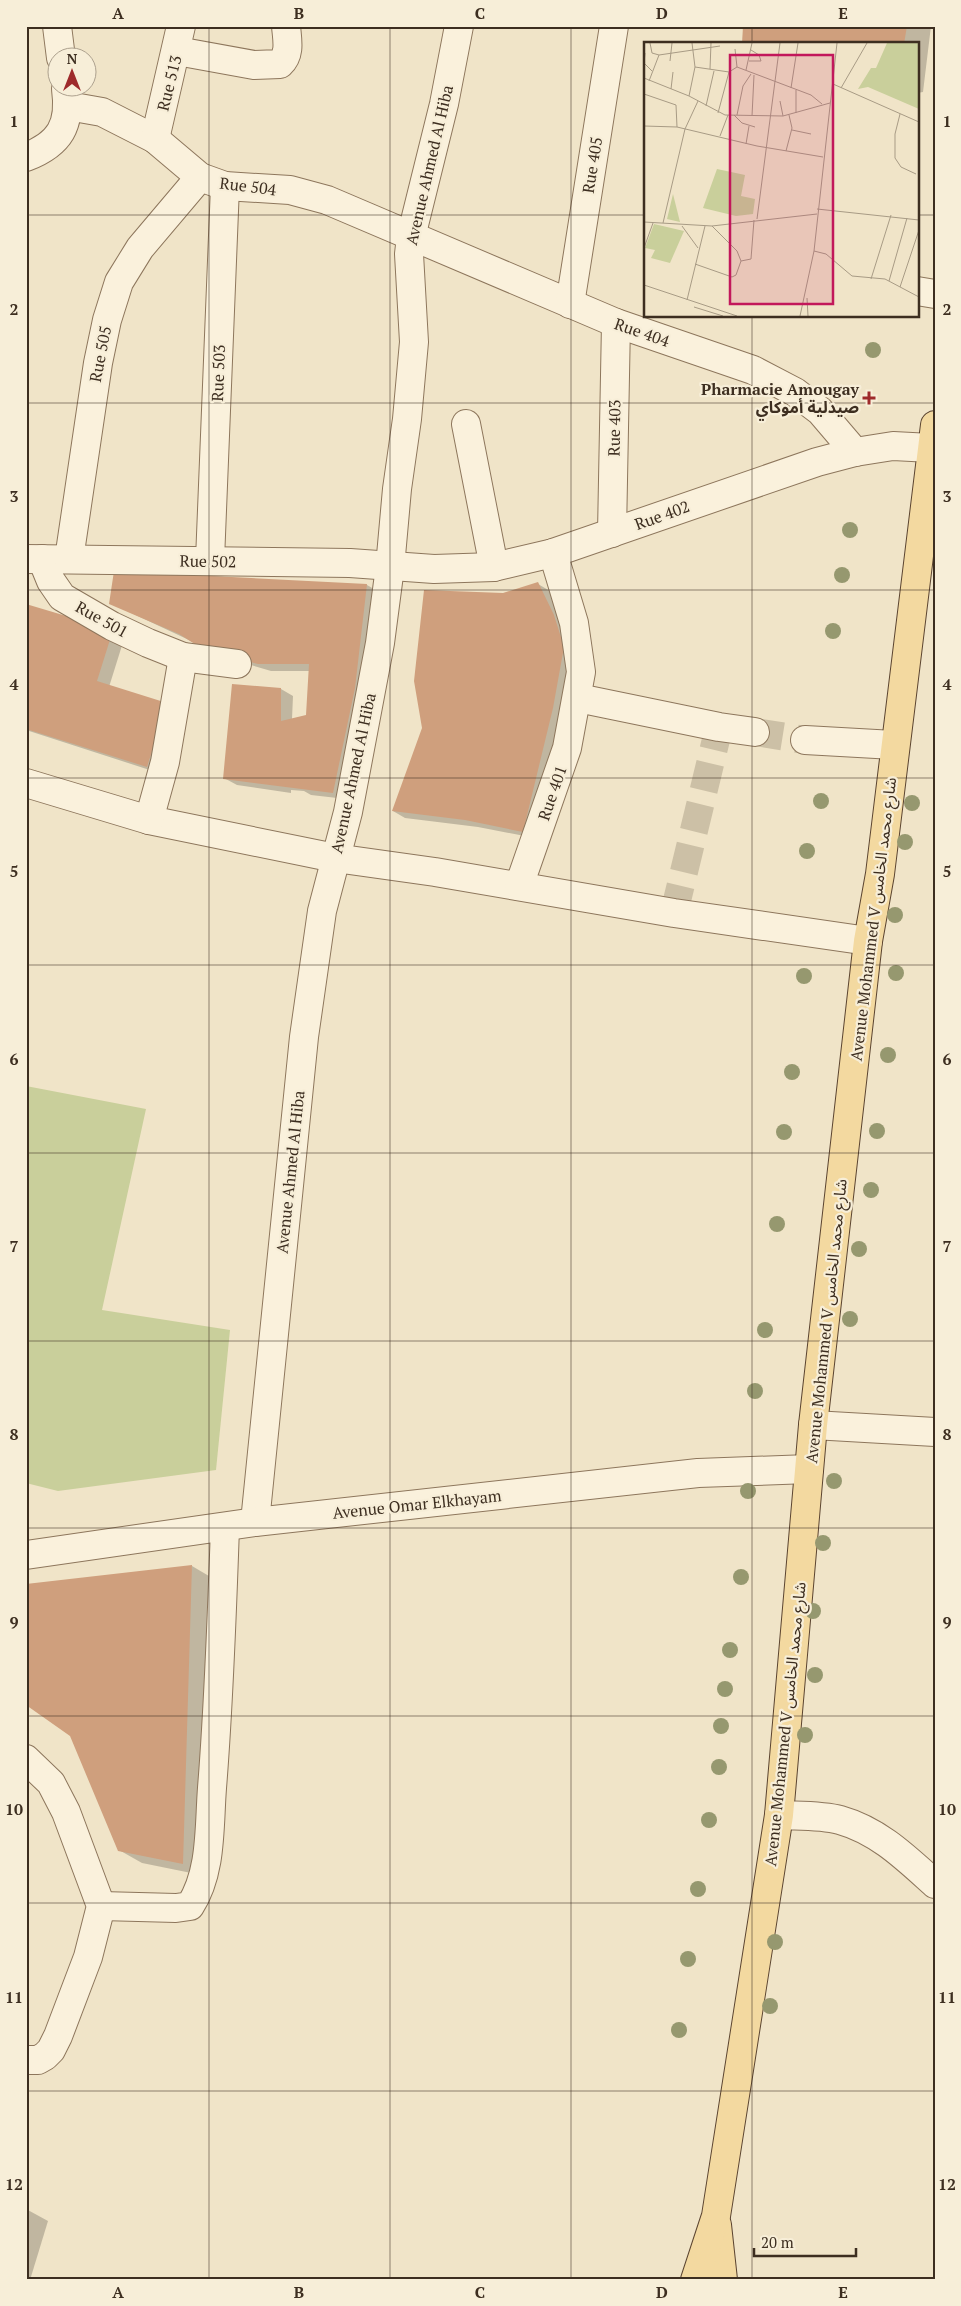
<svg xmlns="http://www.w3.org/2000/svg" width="961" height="2306" font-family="'PT Serif','Noto Sans Arabic',serif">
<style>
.green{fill:#c9cf9b}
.shadow{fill:#0003}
.building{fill:#cf9f7d}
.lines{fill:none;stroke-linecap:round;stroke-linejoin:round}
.minor-tunnel{stroke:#ccc0a6;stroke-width:28;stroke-dasharray:28 14;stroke-linecap:butt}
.minor-casing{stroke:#8d765c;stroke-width:30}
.major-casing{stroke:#5b4430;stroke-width:30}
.minor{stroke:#faf1dc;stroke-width:28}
.major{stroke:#f3d9a0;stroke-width:28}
.tree{fill:#96986f}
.grid{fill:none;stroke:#3d2e20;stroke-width:1;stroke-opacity:0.55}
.poi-dot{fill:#9e2a2b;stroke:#f7eed8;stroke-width:2}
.labels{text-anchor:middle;stroke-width:4.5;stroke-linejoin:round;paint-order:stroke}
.street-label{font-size:16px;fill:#3d2e20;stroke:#f7eed8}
.poi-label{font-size:16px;font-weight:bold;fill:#3d2e20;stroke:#f7eed8;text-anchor:end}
.inset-road{fill:none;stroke:#a89b85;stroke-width:1}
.view{fill:#c2185b;fill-opacity:0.15;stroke:#c2185b;stroke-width:2.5}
.inset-edge{fill:none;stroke:#3d2e20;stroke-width:2.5}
.neatline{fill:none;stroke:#3d2e20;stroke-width:2}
.grid-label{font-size:16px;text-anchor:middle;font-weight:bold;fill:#3d2e20}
</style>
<rect width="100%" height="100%" fill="#f0e4c8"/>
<polygon class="green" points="26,1086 146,1109 102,1310 230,1330 216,1470 58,1491 26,1483"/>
<g class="shadow">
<polygon points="744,26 931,26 923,92 917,93 917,44 743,44"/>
<polygon points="179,573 259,580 367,585 379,592 346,799 311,795 304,791 291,790 291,793 237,785 224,778 281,689 293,696 292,719 307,716 310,671 271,671 214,654 189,640 110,603"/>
<polygon points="538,584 550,591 566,623 576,655 535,838 478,827 405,818 393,811 503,594"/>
<polygon points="26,605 124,639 109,687 167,705 159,773 26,730"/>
<polygon points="192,1566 214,1579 206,1876 142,1863 119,1850"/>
<polygon points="26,2209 48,2221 30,2280 26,2280"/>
</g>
<g class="building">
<polygon points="743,26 907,26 904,44 742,44"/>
<polygon points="114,571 367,584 355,688 333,793 223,779 232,684 281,688 281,721 306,715 309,664 258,664 201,648 179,634 109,604"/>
<polygon points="538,582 554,615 564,647 553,708 523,832 465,820 392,811 422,728 414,681 424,590 503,593"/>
<polygon points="26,604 113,630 97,681 167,703 147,767 26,729"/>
<polygon points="192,1565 183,1864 118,1851 70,1736 26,1705 26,1584"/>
</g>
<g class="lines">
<g class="minor-tunnel">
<polyline points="755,732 805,740"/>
<polyline points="674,913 719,727"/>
</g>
<g class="minor-casing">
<g id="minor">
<polyline points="57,26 61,58"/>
<path d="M177 51 254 65 280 64C291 54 287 39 286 26"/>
<polyline points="68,106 102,112 155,139 200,177 225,186 290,190 327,200 616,323 753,370 795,392 820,411 855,452"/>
<polyline points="155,139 181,26"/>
<path d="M26 157C60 144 71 125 66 89"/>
<polyline points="917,291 935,294"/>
<polyline points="570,304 614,26"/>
<polyline points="466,424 494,567"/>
<polyline points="612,533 616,323"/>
<polyline points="26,559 350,563 434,569 494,567 553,553 817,462 855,452 893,446 931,448"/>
<polyline points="42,559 51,581 62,597 112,626 148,643 183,657 237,664"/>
<polyline points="69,559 98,363 107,320 119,282 140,248 200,177"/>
<polyline points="210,560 225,186"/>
<polyline points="578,698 719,727 755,732"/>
<polyline points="805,740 894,745"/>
<polyline points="26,783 149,820 335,858 435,872 674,913 868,941"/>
<polyline points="149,820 165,762 183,657"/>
<polyline points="519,886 567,748 581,672 574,623 553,553"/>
<polyline points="813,1425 935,1432"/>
<polyline points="255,1522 304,1037 322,911 348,812 380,643 390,567 397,489 407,419 414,342 409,254 411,237 444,104 459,26"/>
<polyline points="26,1555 255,1522 698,1473 809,1469"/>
<polyline points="26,1759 51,1783 66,1812 101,1906 88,1957 58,2036 51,2050 45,2056 38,2060 26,2060"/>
<path d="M779 1815C799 1816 822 1815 840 1820 879 1831 906 1858 935 1884"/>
<path d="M101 1906 176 1908 190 1906C212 1872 209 1827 212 1788 219 1701 222 1615 225 1527"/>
</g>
</g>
<g class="major-casing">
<g id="major">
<polyline points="717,2225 723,2280"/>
<polyline points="695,2280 716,2216 779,1815 813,1425 868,941 880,874 935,425"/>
</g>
</g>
<use href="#minor" class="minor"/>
<use href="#major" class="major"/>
</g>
<g class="tree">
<circle cx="873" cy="350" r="8"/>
<circle cx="850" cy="530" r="8"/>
<circle cx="842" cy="575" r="8"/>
<circle cx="833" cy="631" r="8"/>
<circle cx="821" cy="801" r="8"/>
<circle cx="912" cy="803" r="8"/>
<circle cx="905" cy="842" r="8"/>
<circle cx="807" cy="851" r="8"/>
<circle cx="895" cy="915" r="8"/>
<circle cx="896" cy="973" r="8"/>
<circle cx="804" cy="976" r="8"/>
<circle cx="888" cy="1055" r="8"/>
<circle cx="792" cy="1072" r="8"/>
<circle cx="877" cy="1131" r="8"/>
<circle cx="784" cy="1132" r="8"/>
<circle cx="871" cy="1190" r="8"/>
<circle cx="777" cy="1224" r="8"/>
<circle cx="859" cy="1249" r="8"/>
<circle cx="850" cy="1319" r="8"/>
<circle cx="765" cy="1330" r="8"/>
<circle cx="755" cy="1391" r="8"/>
<circle cx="834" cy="1481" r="8"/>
<circle cx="748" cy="1491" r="8"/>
<circle cx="823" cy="1543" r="8"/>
<circle cx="741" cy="1577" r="8"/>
<circle cx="813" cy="1611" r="8"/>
<circle cx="730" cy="1650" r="8"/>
<circle cx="815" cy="1675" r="8"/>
<circle cx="725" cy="1689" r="8"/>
<circle cx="721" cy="1726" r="8"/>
<circle cx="805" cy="1735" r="8"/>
<circle cx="719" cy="1767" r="8"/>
<circle cx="709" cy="1820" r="8"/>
<circle cx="698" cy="1889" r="8"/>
<circle cx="775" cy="1942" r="8"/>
<circle cx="688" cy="1959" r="8"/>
<circle cx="770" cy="2006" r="8"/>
<circle cx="679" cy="2030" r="8"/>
</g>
<path class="grid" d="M209 26V2280M390 26V2280M571 26V2280M752 26V44M26 215H645M917 215H935M752 316V2280M26 403H935M26 590H935M26 778H935M26 965H935M26 1153H935M26 1341H935M26 1528H935M26 1716H935M26 1903H935M26 2091H935"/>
<path class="poi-dot" d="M866.5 390.5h5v5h5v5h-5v5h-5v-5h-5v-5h5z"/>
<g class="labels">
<g class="street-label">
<text transform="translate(169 83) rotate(-76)" y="6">Rue 513</text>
<text transform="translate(429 165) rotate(-77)" y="6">Avenue Ahmed Al Hiba</text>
<text transform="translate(592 165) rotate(-81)" y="6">Rue 405</text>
<text transform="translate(248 186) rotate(7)" y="6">Rue 504</text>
<text transform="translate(642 332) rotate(19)" y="6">Rue 404</text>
<text transform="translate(100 354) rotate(-79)" y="6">Rue 505</text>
<text transform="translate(218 373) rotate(-88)" y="6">Rue 503</text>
<text transform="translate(614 428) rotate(-89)" y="6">Rue 403</text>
<text transform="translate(662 515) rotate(-20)" y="6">Rue 402</text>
<text transform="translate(208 561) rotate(1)" y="6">Rue 502</text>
<text transform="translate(102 619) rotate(29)" y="6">Rue 501</text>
<text transform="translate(353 773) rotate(-78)" y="6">Avenue Ahmed Al Hiba</text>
<text transform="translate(552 793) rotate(-71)" y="6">Rue 401</text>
<text transform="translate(873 919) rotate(-83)" y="6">Avenue Mohammed V شارع محمد الخامس</text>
<text transform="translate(290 1172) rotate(-84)" y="6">Avenue Ahmed Al Hiba</text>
<text transform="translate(826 1321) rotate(-84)" y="6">Avenue Mohammed V شارع محمد الخامس</text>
<text transform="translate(417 1504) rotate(-6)" y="6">Avenue Omar Elkhayam</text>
<text transform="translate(785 1724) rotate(-84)" y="6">Avenue Mohammed V شارع محمد الخامس</text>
</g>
<g class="poi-label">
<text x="859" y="395">Pharmacie Amougay<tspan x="859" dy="18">صيدلية أموكاي</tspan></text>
</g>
</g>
<g transform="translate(644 42)">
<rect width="275" height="275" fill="#f0e4c8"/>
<path d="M243 1H275V67L224 45 214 47 227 26H232ZM73 127 101 133 97 154 111 157 109 172 92 174 59 166ZM29 152 36 180 23 177ZM10 182 40 189 26 221 7 216 11 208 1 206Z" fill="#c9cf9b"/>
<path class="inset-road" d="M6 1 8 11 15 13M91 7 93 25M1 11 0 21 8 29M26 19 28 1M105 19H117L115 13 107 8M51 25 85 30 93 25M93 25 167 53 178 62M66 27 67 1M102 28 108 1M0 36 45 54 81 73 139 74 186 61M5 39 15 13 76 4M189 42 275 80M147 46 154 1M197 46 223 1M27 47 29 30M0 52 32 63 33 85M45 54 51 25 48 1M136 59 139 74M62 64 70 29M74 71 85 30M152 71V48M256 72 251 92V116L257 125 272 132M90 73 98 81 111 85M93 73 99 44 107 32M108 74 110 33M0 84 33 85 113 104 179 115M148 88 167 92M76 94 84 73M102 102 105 84M142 109 148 86 145 73M173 167 275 178M113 177 136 1M0 180 68 184 173 172M19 181 41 87 54 59M38 184 54 206M0 206 9 181M170 209 182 212 208 234 241 237 275 255M97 219 107 217 110 178M51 222 88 235 92 233 97 219 93 209 68 184M227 237 247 173M245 239 263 176M0 243 93 274M256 245 275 188M163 256 164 274M43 258 61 184M50 265 79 274M156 274 170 209 193 1"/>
<path class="view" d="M86 13H189V262H86Z"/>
<rect width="275" height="275" class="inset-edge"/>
</g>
<rect width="961" height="2306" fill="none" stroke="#f7eed8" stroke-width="55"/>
<g transform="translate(72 72)"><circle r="24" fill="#f7eed8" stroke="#ada18e"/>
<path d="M0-4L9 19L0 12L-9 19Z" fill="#9e2a2b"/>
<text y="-8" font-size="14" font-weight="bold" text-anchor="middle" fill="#3d2e20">N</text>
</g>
<path d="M754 2248v8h102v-8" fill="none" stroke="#3d2e20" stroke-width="2.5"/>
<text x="761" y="2248" font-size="15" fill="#3d2e20" stroke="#f7eed8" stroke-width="4" paint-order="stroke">20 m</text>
<rect x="28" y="28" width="906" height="2250" class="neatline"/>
<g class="grid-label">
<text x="118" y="19">A</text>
<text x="299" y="19">B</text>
<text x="480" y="19">C</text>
<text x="662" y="19">D</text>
<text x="843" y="19">E</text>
<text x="14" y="127">1</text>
<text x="947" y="127">1</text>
<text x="14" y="315">2</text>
<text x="947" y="315">2</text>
<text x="14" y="502">3</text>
<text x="947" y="502">3</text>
<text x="14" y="690">4</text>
<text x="947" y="690">4</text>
<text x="14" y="877">5</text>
<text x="947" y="877">5</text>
<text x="14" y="1065">6</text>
<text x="947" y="1065">6</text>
<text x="14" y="1252">7</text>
<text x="947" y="1252">7</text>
<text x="14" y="1440">8</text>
<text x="947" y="1440">8</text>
<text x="14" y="1628">9</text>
<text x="947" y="1628">9</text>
<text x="14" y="1815">10</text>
<text x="947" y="1815">10</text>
<text x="14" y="2003">11</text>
<text x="947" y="2003">11</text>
<text x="14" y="2190">12</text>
<text x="947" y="2190">12</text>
<text x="118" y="2298">A</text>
<text x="299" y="2298">B</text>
<text x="480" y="2298">C</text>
<text x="662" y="2298">D</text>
<text x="843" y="2298">E</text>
</g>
</svg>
